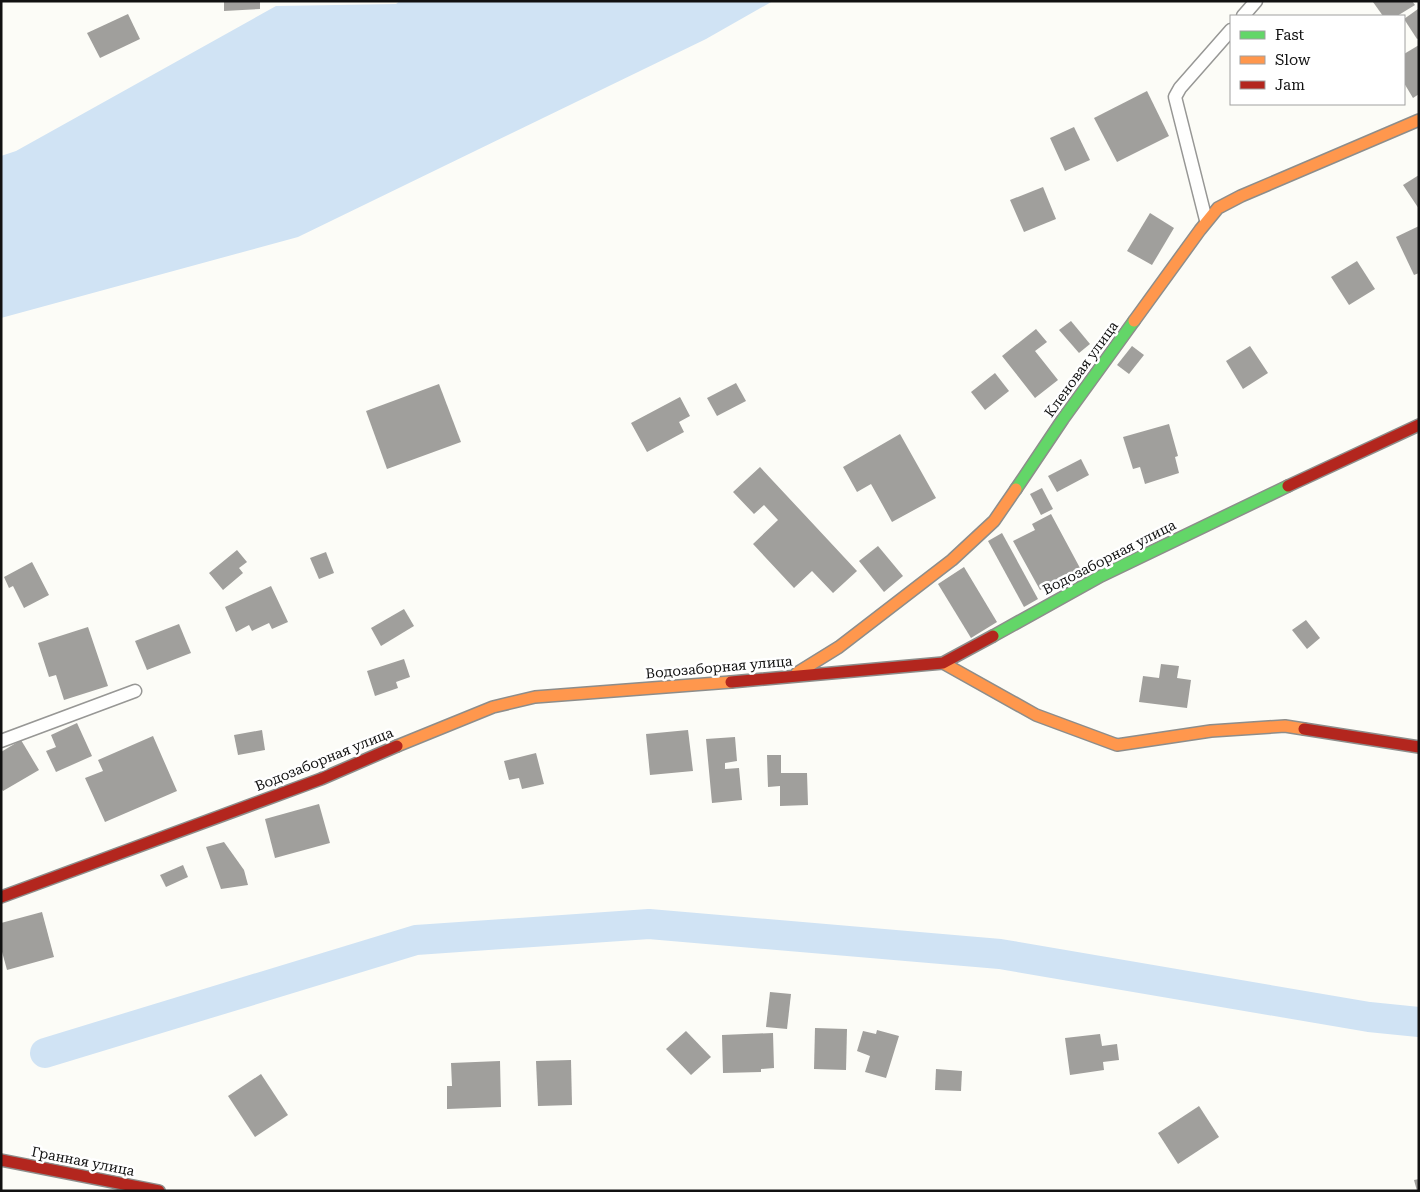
<svg xmlns="http://www.w3.org/2000/svg" width="1420" height="1192" font-family="'Roboto Serif',serif">
<style>
.water{fill:#d0e3f4}
.lines{fill:none;stroke-linecap:round;stroke-linejoin:round}
.canal{stroke:#d0e3f4;stroke-width:30}
.building{fill:#a09f9c}
.lane-casing{stroke:#979795;stroke-width:15}
.fast-casing{stroke:#8d8d8b;stroke-width:14}
.slow-casing{stroke:#8d8d8b;stroke-width:14}
.jam-casing{stroke:#8d8d8b;stroke-width:14}
.lane{stroke:#fffffe;stroke-width:12}
.fast{stroke:#63d668;stroke-width:11}
.slow{stroke:#ff974d;stroke-width:11}
.jam{stroke:#b3261e;stroke-width:11}
.labels{text-anchor:middle;stroke-width:5;stroke-linejoin:round;paint-order:stroke}
.street-label{font-size:14px;fill:#111;stroke:#fff}
</style>
<rect width="100%" height="100%" fill="#fcfcf7"/>
<polygon class="water" points="400,1 773,1 706,39 298,237 1,318 1,156 16,151 276,6 396,4"/>
<g class="lines">
<polyline class="canal" points="45,1053 416,940 649,924 1000,954 1369,1017 1419,1022"/>
</g>
<g class="building">
<polygon points="224,1 260,1 260,9 224,11"/>
<polygon points="1374,1 1412,1 1415,5 1397,16 1383,16 1373,2"/>
<polygon points="1418,9 1419,38 1417,39 1404,19"/>
<polygon points="128,14 140,39 100,58 87,33"/>
<polygon points="1419,45 1419,94 1413,98 1404,83 1404,54"/>
<polygon points="1147,91 1169,136 1117,162 1094,118"/>
<polygon points="1074,127 1090,160 1065,171 1050,138"/>
<polygon points="1419,175 1419,209 1403,185"/>
<polygon points="1043,187 1056,219 1024,232 1010,200"/>
<polygon points="1150,213 1174,228 1152,265 1127,251"/>
<polygon points="1419,226 1419,273 1414,275 1396,237"/>
<polygon points="1357,261 1375,289 1349,305 1331,277"/>
<polygon points="1071,321 1090,344 1079,353 1059,330"/>
<polygon points="1036,329 1047,342 1035,351 1058,380 1035,398 1002,356"/>
<polygon points="1132,346 1144,355 1129,374 1117,365"/>
<polygon points="1250,346 1268,373 1243,389 1226,361"/>
<polygon points="995,373 1009,391 985,410 971,392"/>
<polygon points="736,383 746,401 717,416 707,398"/>
<polygon points="439,384 461,442 387,469 366,411"/>
<polygon points="680,397 690,416 679,422 684,432 647,452 631,423"/>
<polygon points="1169,424 1178,456 1175,457 1179,473 1145,484 1140,467 1133,469 1123,437"/>
<polygon points="900,434 936,498 892,522 871,484 857,492 843,467"/>
<polygon points="1081,459 1089,475 1057,492 1048,476"/>
<polygon points="760,467 857,571 833,593 812,571 794,588 753,544 778,520 764,505 754,514 733,492"/>
<polygon points="1042,488 1053,509 1041,515 1030,494"/>
<polygon points="1051,514 1080,568 1040,590 1013,541 1035,530 1032,524"/>
<polygon points="1002,533 1038,599 1024,607 988,541"/>
<polygon points="878,546 903,576 884,592 859,561"/>
<polygon points="237,550 247,562 239,568 243,573 223,590 209,573"/>
<polygon points="326,552 334,573 319,579 310,558"/>
<polygon points="32,562 49,595 24,608 13,586 9,588 4,577"/>
<polygon points="964,567 997,622 971,638 938,584"/>
<polygon points="271,586 288,622 272,629 269,623 252,631 249,625 236,632 225,607"/>
<polygon points="404,609 414,626 381,646 371,628"/>
<polygon points="1306,620 1320,638 1307,649 1292,630"/>
<polygon points="179,624 191,653 147,670 135,641"/>
<polygon points="88,627 108,686 64,700 56,675 49,677 38,643"/>
<polygon points="404,659 410,677 396,682 398,688 375,696 367,671"/>
<polygon points="1161,664 1179,666 1177,678 1191,680 1187,708 1139,702 1143,676 1159,678"/>
<polygon points="77,723 92,756 56,772 46,751 56,747 51,735"/>
<polygon points="262,730 265,750 238,755 234,735"/>
<polygon points="688,730 693,771 650,775 646,734"/>
<polygon points="153,736 177,791 105,822 85,778 103,771 98,760"/>
<polygon points="735,737 737,761 725,763 725,769 739,768 742,800 712,803 706,739"/>
<polygon points="21,740 39,770 3,791 1,788 1,752"/>
<polygon points="536,753 544,784 522,789 519,778 509,780 504,761"/>
<polygon points="767,755 781,755 781,773 807,773 808,805 780,806 780,786 768,787"/>
<polygon points="319,804 330,843 275,858 265,819"/>
<polygon points="224,842 244,870 248,885 221,889 206,847"/>
<polygon points="183,865 188,877 166,887 160,875"/>
<polygon points="42,912 54,957 7,970 1,948 1,923"/>
<polygon points="770,992 791,994 787,1029 766,1027"/>
<polygon points="815,1028 847,1029 846,1070 814,1069"/>
<polygon points="877,1030 899,1036 886,1078 865,1072 870,1056 857,1051 863,1031 876,1034"/>
<polygon points="686,1031 711,1057 691,1075 666,1049"/>
<polygon points="773,1033 774,1068 761,1069 761,1072 723,1073 722,1035"/>
<polygon points="1100,1034 1102,1046 1117,1044 1119,1060 1103,1062 1104,1070 1070,1075 1065,1038"/>
<polygon points="571,1060 572,1105 538,1106 536,1061"/>
<polygon points="500,1061 501,1107 447,1109 447,1086 452,1086 451,1063"/>
<polygon points="936,1069 962,1071 961,1091 935,1090"/>
<polygon points="261,1074 288,1115 255,1137 228,1096"/>
<polygon points="1199,1106 1219,1137 1178,1164 1158,1133"/>
<polygon points="1419,1179 1419,1191 1417,1191 1414,1180"/>
</g>
<g class="lines">
<g class="lane-casing">
<g id="lane">
<polyline points="1243,16 1256,1"/>
<polyline points="1206,220 1175,97 1180,88 1231,30"/>
<polyline points="1,741 135,691"/>
</g>
</g>
<g class="fast-casing">
<g id="fast">
<polyline points="1016,489 1063,419 1134,321"/>
<polyline points="993,636 1101,576 1288,486"/>
</g>
</g>
<g class="slow-casing">
<g id="slow">
<polyline points="1134,321 1200,230 1218,208 1241,196 1419,120"/>
<polyline points="943,663 1036,715 1117,745 1211,731 1285,726 1304,729"/>
<polyline points="797,673 839,647 952,560 994,521 1016,489"/>
<polyline points="397,746 493,707 535,697 731,682"/>
</g>
</g>
<g class="jam-casing">
<g id="jam">
<polyline points="1288,486 1419,425"/>
<polyline points="731,682 943,663 993,636"/>
<polyline points="1304,729 1419,747"/>
<polyline points="1,897 321,779 397,746"/>
<polyline points="1,1160 159,1191"/>
</g>
</g>
<use href="#lane" class="lane"/>
<use href="#fast" class="fast"/>
<use href="#slow" class="slow"/>
<use href="#jam" class="jam"/>
</g>
<g class="labels">
<g class="street-label">
<text transform="translate(1081 369) rotate(-54)" y="5">Кленовая улица</text>
<text transform="translate(1109 557) rotate(-27)" y="5">Водозаборная улица</text>
<text transform="translate(719 667) rotate(-5)" y="5">Водозаборная улица</text>
<text transform="translate(324 759) rotate(-22)" y="5">Водозаборная улица</text>
<text transform="translate(83 1161) rotate(11)" y="5">Гранная улица</text>
</g>
</g>
<rect width="1420" height="1192" fill="none" stroke="#111111" stroke-width="5"/>
<rect x="1230" y="15" width="175" height="90" fill="#ffffff" stroke="#a0a0a0"/>
<rect x="1240" y="31" width="25" height="8" fill="#63d668" stroke="#a0a0a0"/>
<text x="1275" y="40" font-size="15" fill="#111111">Fast</text>
<rect x="1240" y="56" width="25" height="8" fill="#ff974d" stroke="#a0a0a0"/>
<text x="1275" y="65" font-size="15" fill="#111111">Slow</text>
<rect x="1240" y="81" width="25" height="8" fill="#b3261e" stroke="#a0a0a0"/>
<text x="1275" y="90" font-size="15" fill="#111111">Jam</text>
</svg>
